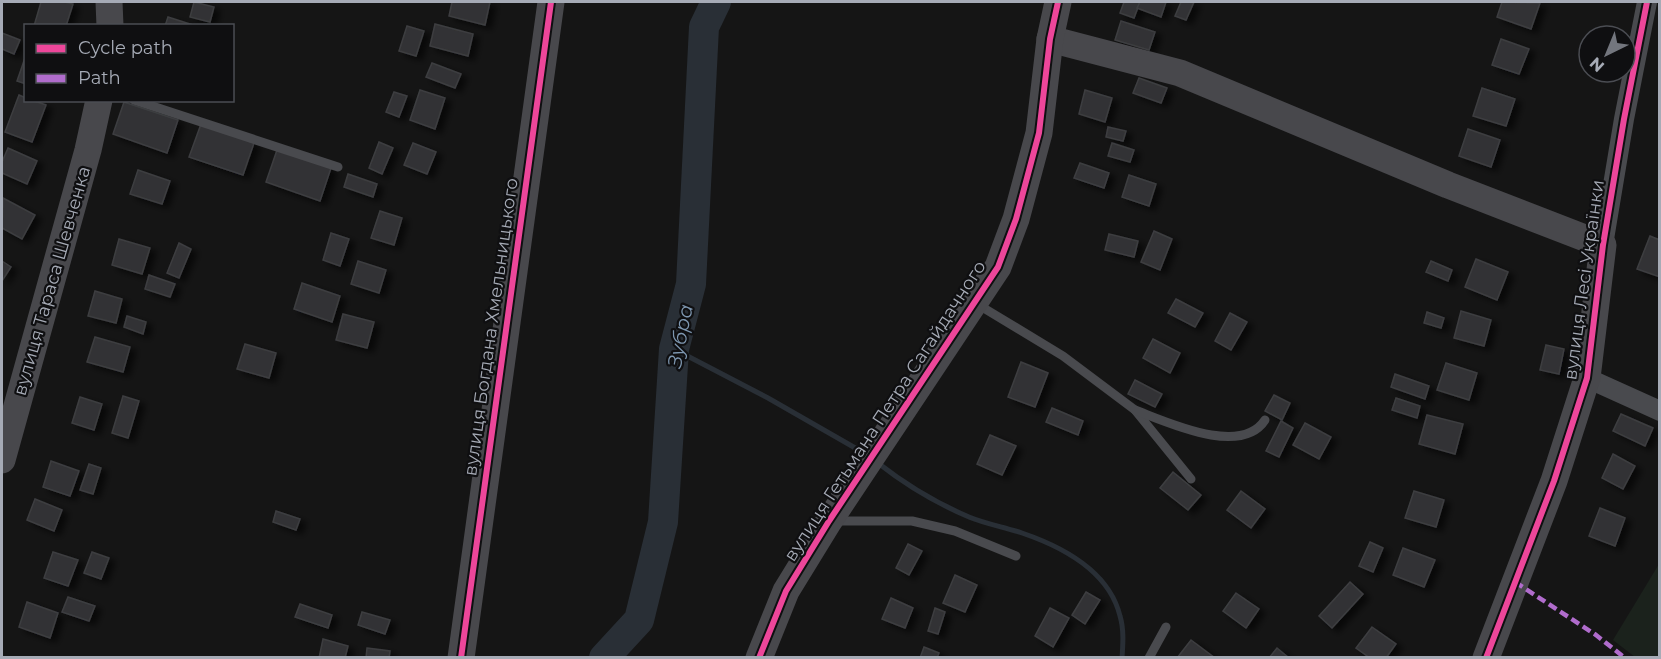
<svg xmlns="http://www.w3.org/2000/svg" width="1661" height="659" font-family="Montserrat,sans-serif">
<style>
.green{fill:#1b221c}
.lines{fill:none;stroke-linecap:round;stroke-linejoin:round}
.stream{stroke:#292f36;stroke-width:5}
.river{stroke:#292f36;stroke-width:30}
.building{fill:#333334;stroke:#3d3e41;stroke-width:1.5;filter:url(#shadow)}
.lane{stroke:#494a4e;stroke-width:9}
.street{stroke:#494a4e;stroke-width:20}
.secondary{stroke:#48484c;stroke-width:27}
.quiet{stroke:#b06ccc;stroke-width:4.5;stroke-dasharray:9 4.5;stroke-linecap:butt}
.cycleway-casing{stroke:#0f0f11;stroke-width:10}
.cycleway{stroke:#ed469a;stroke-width:6}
.labels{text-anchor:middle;stroke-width:4.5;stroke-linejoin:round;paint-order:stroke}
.street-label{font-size:18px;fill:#a6abb6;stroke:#0f0f11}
.water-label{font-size:20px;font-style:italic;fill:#7e97b0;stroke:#0f0f11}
</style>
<defs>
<filter id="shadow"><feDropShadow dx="6" dy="4" stdDeviation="3" flood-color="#0009"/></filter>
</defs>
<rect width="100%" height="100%" fill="#151515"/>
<polygon class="green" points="1659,564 1659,657 1635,657 1613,640"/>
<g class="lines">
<g class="stream">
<polyline points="674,349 768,398 864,453"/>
<path d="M878 463C906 485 936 503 969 517 986 524 1004 527 1022 533 1063 547 1109 571 1120 616 1124 629 1123 644 1122 658"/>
</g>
<polyline class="river" points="604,658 639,620 663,522 674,349 691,284 704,27 716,2"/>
</g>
<g class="building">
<polygon points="41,2 65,2 73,4 66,26 34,26"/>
<polygon points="194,2 214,7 210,22 190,17"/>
<polygon points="452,2 490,2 485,25 449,16"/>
<polygon points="1124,2 1140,2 1134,18 1120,13"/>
<polygon points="1140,2 1166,2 1161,17 1137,8"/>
<polygon points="1181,2 1194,2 1186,20 1175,16"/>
<polygon points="1502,2 1540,3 1531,29 1497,17"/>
<polygon points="168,17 196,26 165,26"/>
<polygon points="1121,21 1155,32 1149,50 1115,40"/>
<polygon points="435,24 473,34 468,56 430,46"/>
<polygon points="407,26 424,31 416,56 399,51"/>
<polygon points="2,33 20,40 14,54 2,49"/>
<polygon points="1501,39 1529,49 1519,74 1492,65"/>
<polygon points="26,55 26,84 17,81"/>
<polygon points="432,63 461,74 455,88 426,77"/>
<polygon points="1139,78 1167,88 1161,103 1133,93"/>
<polygon points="1482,88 1515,99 1506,126 1473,116"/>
<polygon points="420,90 445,98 435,129 410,120"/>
<polygon points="1085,90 1112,98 1105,122 1079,114"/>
<polygon points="394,92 407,96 399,117 386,112"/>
<polygon points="19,95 26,98 26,100 32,100 46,105 32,142 5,132"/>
<polygon points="124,102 178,120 167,153 113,134"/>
<polygon points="201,124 254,143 243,175 189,157"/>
<polygon points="1108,127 1126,131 1123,141 1106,137"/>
<polygon points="1468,129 1500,140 1491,167 1459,156"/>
<polygon points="379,142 393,148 382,174 369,168"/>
<polygon points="413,143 436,152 427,174 404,165"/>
<polygon points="1112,143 1134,150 1130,162 1108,156"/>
<polygon points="8,148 37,161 27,184 2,173 2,162"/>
<polygon points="277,150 331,168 320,201 266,182"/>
<polygon points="1080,163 1109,173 1104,188 1074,178"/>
<polygon points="138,170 170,181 162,204 130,194"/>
<polygon points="348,174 377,184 373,197 344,187"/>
<polygon points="1129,175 1156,184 1149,206 1122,197"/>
<polygon points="3,198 35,215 22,239 2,228"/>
<polygon points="380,211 402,218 394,245 371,238"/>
<polygon points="1154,231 1172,239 1160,270 1141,262"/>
<polygon points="331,233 349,239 340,266 323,260"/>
<polygon points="1109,234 1138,241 1134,257 1105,250"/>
<polygon points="1650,236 1660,240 1660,277 1637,269"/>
<polygon points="119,239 150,248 142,274 112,265"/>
<polygon points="179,243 191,249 179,278 167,273"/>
<polygon points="1476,259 1508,272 1497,300 1465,287"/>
<polygon points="2,261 11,267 2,281"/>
<polygon points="358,261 386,270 379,293 351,284"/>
<polygon points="1431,261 1452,270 1448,281 1426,272"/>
<polygon points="149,275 175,284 170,297 145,289"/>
<polygon points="302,283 340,296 332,322 294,309"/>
<polygon points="95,291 122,299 116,323 88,316"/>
<polygon points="1176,299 1203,313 1195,327 1168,313"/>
<polygon points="1461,311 1491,320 1484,346 1454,338"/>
<polygon points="1427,312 1444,318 1441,328 1424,323"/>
<polygon points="1230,313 1247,322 1231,350 1215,341"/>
<polygon points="343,314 374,322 367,348 336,340"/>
<polygon points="127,316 146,322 143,334 124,327"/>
<polygon points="95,337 130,347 123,372 87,362"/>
<polygon points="1153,339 1180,353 1170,373 1143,358"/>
<polygon points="245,344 276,353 269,378 237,369"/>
<polygon points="1546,345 1564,349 1559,374 1540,370"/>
<polygon points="1021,362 1048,373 1035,407 1008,397"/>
<polygon points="1446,363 1477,373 1469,400 1437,390"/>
<polygon points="1395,374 1429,386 1425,399 1391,387"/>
<polygon points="1135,380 1162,394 1155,407 1128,394"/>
<polygon points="1274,395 1290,403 1282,420 1265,411"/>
<polygon points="123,396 139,401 128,438 112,433"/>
<polygon points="80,397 102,404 94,430 72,423"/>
<polygon points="1396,398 1420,406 1417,418 1392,410"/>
<polygon points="1052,408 1083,421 1078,435 1046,422"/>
<polygon points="1621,414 1653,428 1645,446 1613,431"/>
<polygon points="1427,415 1463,424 1455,454 1419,444"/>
<polygon points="1281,421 1293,428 1279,457 1266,451"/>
<polygon points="1305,423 1331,437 1319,459 1293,445"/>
<polygon points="990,435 1016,446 1002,475 977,464"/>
<polygon points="1613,454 1635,466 1623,489 1602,478"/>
<polygon points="51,461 79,471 70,496 43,487"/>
<polygon points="89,464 101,468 93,494 80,490"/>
<polygon points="1173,472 1201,495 1188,510 1160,488"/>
<polygon points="1241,491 1265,509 1251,528 1227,510"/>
<polygon points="1414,491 1444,500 1436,527 1405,518"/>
<polygon points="35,499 62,510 54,531 27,520"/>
<polygon points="1600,508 1625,518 1615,546 1589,536"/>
<polygon points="276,511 300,519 296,530 273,522"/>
<polygon points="1370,542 1383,548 1373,572 1359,566"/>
<polygon points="908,544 922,551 909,575 896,568"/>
<polygon points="1403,548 1435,560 1424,587 1393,575"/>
<polygon points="53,552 78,560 68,586 44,578"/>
<polygon points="92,552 109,558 101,579 84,573"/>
<polygon points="955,575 977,585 965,612 943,603"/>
<polygon points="1350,582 1363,594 1332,628 1319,616"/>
<polygon points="1086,592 1100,600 1085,624 1072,615"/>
<polygon points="1236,593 1259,609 1246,628 1223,611"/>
<polygon points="68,597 95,606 89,621 62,612"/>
<polygon points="891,598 913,608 905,628 882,619"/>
<polygon points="27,602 58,613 50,638 19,627"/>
<polygon points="300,604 332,615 328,628 295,617"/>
<polygon points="935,608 945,612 938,634 928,631"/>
<polygon points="1050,608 1069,618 1053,647 1035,636"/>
<polygon points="362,612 390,620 385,634 358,625"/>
<polygon points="1372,627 1396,644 1386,658 1370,658 1356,648"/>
<polygon points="323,639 348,646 345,658 319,658"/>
<polygon points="1191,640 1215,658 1177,658"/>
<polygon points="924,647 939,653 937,658 920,658"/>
<polygon points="367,648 390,651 389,658 366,658"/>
<polygon points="1277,648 1289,658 1269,658"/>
</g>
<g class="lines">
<g class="lane">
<polyline points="134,100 338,167"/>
<polyline points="977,304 1063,356 1135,410 1191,479"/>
<path d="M1135 410C1167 422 1241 457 1265 420"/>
<polyline points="834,521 912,521 955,531 1016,556"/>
<polyline points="1149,658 1166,627"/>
</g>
<g class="street">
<polyline points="1603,245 1624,119 1647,2"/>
<polyline points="1587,378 1660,411"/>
</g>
<g class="secondary">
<polyline points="109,2 110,26"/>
<polyline points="1050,39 1180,73 1448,185 1603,245 1587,378 1554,481 1486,658"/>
<polyline points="2,460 88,150 99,100"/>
<polyline points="461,658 551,2"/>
<polyline points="759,658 786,591 829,521 998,267 1016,219 1039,133 1050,39 1058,2"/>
</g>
<polyline class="quiet" points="1515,582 1596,635 1625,658"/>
<g class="cycleway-casing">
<g id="cycleway">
<polyline points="461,658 551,2"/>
<polyline points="759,658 786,591 829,521 998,267 1016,219 1039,133 1050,39 1058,2"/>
<polyline points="1486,658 1554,481 1587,378 1603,245 1624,119 1647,2"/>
</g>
</g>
<use href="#cycleway" class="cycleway"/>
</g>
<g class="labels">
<g class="street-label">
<text transform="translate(1584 280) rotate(-82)" y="6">вулиця Лесі Українки</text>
<text transform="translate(52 281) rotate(-74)" y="6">вулиця Тараса Шевченка</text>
<text transform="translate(491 327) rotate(-82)" y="6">вулиця Богдана Хмельницького</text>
<text transform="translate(885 411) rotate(-57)" y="6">вулиця Гетьмана Петра Сагайдачного</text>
</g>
<g class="water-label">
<text transform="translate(680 336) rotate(-79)" y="7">Зубра</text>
</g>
</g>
<rect width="1661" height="659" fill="none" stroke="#a6abb6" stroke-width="6"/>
<rect x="24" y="24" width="210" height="78" fill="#0f0f11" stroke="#4b4d53" stroke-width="1.5"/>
<rect x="36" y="44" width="30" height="9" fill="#ed469a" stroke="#4b4d53" stroke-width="1.5"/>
<text x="78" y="54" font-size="18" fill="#a6abb6">Cycle path</text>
<rect x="36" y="74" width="30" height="9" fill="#b06ccc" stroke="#4b4d53" stroke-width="1.5"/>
<text x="78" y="84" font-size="18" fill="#a6abb6">Path</text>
<g transform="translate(1607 54) rotate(223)"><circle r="28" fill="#0f0f11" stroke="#4b4d53" stroke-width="1.5"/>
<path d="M0-4.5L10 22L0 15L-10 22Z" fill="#73767e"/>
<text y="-9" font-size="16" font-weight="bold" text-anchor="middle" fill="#a6abb6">N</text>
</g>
</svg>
